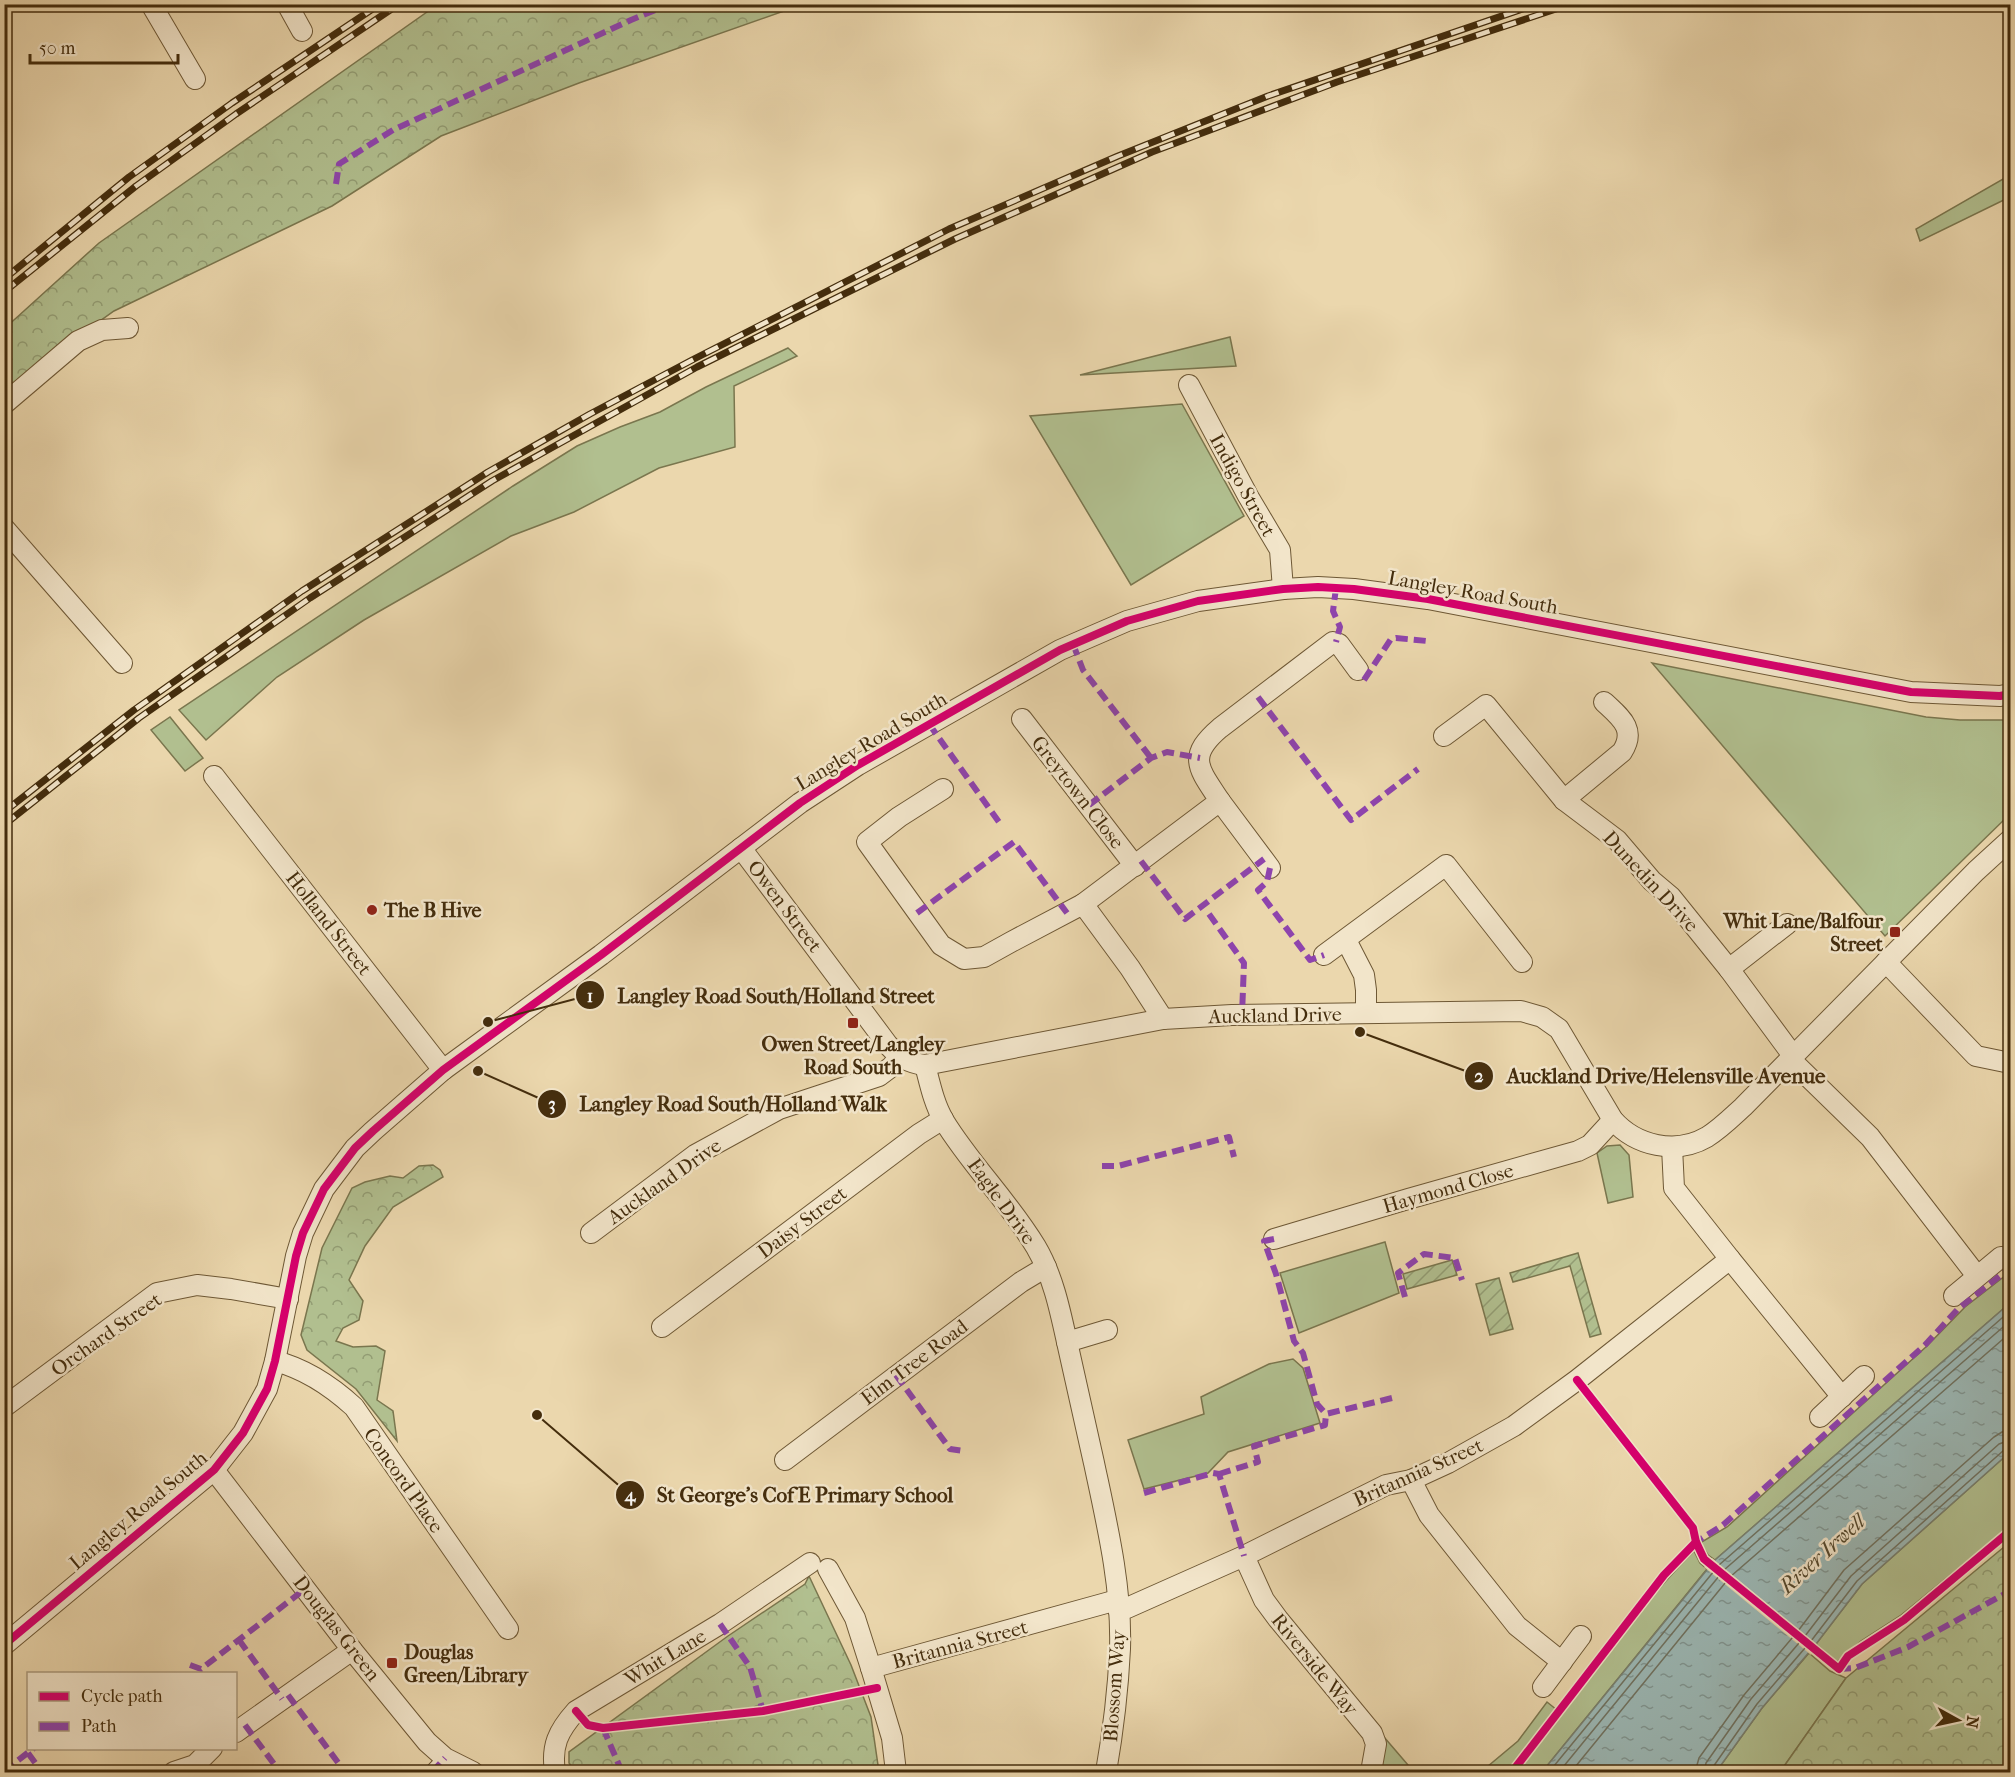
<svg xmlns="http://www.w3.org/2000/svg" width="2015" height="1777" font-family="'IM FELL French Canon',serif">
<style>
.grass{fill:#b1bf8f;stroke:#7a764e;stroke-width:1.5}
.forest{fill:url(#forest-crowns);stroke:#7a764e;stroke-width:1.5}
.garden{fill:url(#garden-furrows);stroke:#7a764e;stroke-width:1.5}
.water{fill:url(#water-ripples);stroke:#788071;stroke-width:1.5}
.pier{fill:#ebd7ad}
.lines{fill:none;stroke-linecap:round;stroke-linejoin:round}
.shore{stroke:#707260;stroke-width:1.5}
.pedestrian-casing{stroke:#6e5835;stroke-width:16}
.minor-casing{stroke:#6e5835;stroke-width:22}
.pedestrian{stroke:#f2e5ca;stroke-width:14}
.minor{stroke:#f2e5ca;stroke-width:20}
.rail-casing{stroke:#442d0d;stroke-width:7}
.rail{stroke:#f2e5ca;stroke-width:4.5;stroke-dasharray:14;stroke-linecap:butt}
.quiet{stroke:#8e44ad;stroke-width:6;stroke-dasharray:12 6;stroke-linecap:butt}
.cycleway-casing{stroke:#f2e5ca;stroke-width:11}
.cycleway{stroke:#d6006c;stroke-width:8}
.poi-dot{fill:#8f2418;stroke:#f2e5ca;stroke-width:2}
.labels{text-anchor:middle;stroke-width:5;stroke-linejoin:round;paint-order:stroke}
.street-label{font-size:20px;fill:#442d0d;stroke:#f2e5ca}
.poi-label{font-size:20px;font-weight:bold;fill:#442d0d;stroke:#f2e5ca;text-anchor:start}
.water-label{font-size:21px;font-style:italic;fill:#55492e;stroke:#f2e5ca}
.leader{fill:none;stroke:#442d0d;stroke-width:2}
.callout-dot{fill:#442d0d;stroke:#f2e5ca;stroke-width:2}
.mark-label{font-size:18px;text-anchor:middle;font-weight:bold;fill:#fff}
.callout-label{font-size:21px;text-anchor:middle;font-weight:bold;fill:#442d0d;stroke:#f2e5ca;stroke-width:5;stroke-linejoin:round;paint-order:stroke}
</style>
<defs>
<pattern id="forest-crowns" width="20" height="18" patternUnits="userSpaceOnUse" patternTransform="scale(1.5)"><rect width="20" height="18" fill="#b1bf8f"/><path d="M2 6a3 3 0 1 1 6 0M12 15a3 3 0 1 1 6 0" fill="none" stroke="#929c73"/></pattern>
<pattern id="garden-furrows" width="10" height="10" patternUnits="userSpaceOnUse" patternTransform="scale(1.5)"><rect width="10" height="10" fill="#b1bf8f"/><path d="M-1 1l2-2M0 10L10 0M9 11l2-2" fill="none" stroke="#929c73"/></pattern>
<pattern id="water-ripples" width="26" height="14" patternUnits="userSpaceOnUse" patternTransform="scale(1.5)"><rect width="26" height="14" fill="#9bb7b4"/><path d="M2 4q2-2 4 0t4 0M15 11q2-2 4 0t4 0" fill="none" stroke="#809591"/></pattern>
</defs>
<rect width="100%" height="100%" fill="#ebd7ad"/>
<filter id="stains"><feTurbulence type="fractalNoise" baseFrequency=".00333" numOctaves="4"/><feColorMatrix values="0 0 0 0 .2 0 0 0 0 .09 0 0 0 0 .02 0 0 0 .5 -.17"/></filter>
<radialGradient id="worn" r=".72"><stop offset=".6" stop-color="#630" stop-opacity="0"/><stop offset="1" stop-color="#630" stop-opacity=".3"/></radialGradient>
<g class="grass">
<polygon points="2010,175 2010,197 1920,241 1916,229"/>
<polygon points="1230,337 1236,366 1080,375"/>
<polygon points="788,348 797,356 734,386 735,447 659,468 574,512 511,536 364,620 277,677 206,740 179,710 513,486 577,446 620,427 660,412 706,387"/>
<polygon points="1182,404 1244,516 1131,585 1030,416"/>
<polygon points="1652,663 1926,717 1960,720 2010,720 2010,814 1885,936"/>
<polygon points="170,717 203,758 185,771 151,730"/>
<polygon points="1620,1145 1629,1155 1633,1197 1608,1203 1597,1153 1607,1146"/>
<polygon points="1385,1242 1399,1293 1299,1333 1280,1273"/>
<polygon points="2010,1272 2010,1303 1715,1560 1708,1555 1700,1543 1727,1527 1927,1346 1965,1307"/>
<polygon points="1293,1359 1303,1368 1320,1423 1228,1452 1208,1473 1144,1489 1128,1440 1204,1414 1201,1397 1269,1364"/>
<polygon points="2010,1452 2010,1526 1900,1616 1861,1641 1837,1662 1816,1644 1862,1584"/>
<path d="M1694 1551 1700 1563 1707 1569 1542 1772H1516C1577 1700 1627 1618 1694 1551Z"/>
<polygon points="1809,1653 1830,1671 1846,1678 1780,1772 1716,1772 1762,1708"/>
<polygon points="1547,1702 1557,1710 1507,1772 1481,1772 1518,1741"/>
<polygon points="1384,1737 1414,1772 1380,1772"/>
</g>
<g class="forest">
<polygon points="437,5 801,5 579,83 441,136 332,206 114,311 5,389 4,329 99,243"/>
<polygon points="433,1165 440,1170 443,1177 393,1207 365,1246 349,1280 363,1301 359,1320 343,1328 336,1341 353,1347 376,1346 385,1351 377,1400 393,1411 397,1441 356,1389 307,1350 301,1335 322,1248 352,1188 365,1182 390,1176 403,1178 419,1166"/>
<polygon points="2010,1542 2010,1772 1780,1772 1846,1678"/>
<polygon points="809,1576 851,1665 871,1717 879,1772 576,1772 569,1763 569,1752 728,1636 805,1584"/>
</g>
<g class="garden">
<polygon points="1578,1253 1601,1334 1590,1337 1570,1266 1513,1282 1510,1273"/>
<polygon points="1452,1260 1457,1275 1407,1289 1403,1274"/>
<polygon points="1499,1278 1513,1329 1490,1335 1476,1284"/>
</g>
<polygon class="water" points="2010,1303 2010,1452 1862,1584 1816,1644 1762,1708 1716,1772 1542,1772 1715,1560"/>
<polygon class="pier" points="1712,1558 1818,1646 1811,1655 1704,1567"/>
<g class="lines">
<g class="shore">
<polyline points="1549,1772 1719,1565 2010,1311"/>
<polyline points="1559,1772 1724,1570 2010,1321"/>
<polyline points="1571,1772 1730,1577 2010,1333"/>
<polyline points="1695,1772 1699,1758 1744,1695 1798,1631 1844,1570 1994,1437 2002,1432 2010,1431"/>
<polyline points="1704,1772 1706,1763 1751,1699 1805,1636 1851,1576 1999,1444 2010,1440"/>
<polyline points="1712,1772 1713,1767 1757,1704 1811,1641 1857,1581 2004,1450 2010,1448"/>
</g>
<g class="pedestrian-casing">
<polyline id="pedestrian" points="432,1772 445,1758"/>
</g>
<g class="minor-casing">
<g id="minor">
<polyline points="151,4 195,79"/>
<polyline points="287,4 302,31"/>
<polyline points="1189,385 1248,496 1280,550 1283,589"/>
<polyline points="4,404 78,341 102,330 128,328"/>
<polyline points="4,528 122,663"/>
<polyline points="1022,719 1135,866"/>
<polyline points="1444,736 1486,705 1564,800 1617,840 1652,881 1671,897 1729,969 1794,1057"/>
<polyline points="214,776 443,1070"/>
<polyline points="943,789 899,817 867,842 941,945 964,959 984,957 1011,942 1083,904 1130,968 1163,1019"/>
<path d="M1564 800 1622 752C1637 729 1620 717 1604 702"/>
<polyline points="1220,801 1270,868"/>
<path d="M741 848 888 1045C899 1057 908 1063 925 1065L1163 1019 1232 1015 1521 1011 1542 1017 1559 1029 1613 1120C1636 1146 1676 1155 1707 1137 1720 1129 1731 1118 1743 1107L1976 871 2010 840"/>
<path d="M1083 904 1220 801C1199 769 1186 757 1220 728L1333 642 1339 644 1358 670"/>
<polyline points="1346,940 1364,975 1366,990 1366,1013"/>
<polyline points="1324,955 1446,865 1522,962"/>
<polyline points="1886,962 1976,1056 2010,1063"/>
<polyline points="1729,969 1787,924"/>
<polyline points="1791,1060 1870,1137 1977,1276"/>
<path d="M925 1065C930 1084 934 1104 944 1121 971 1165 1009 1202 1036 1247 1053 1276 1060 1310 1067 1342L1107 1330"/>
<polyline points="591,1233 695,1155 779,1109 879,1076 891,1067 900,1057"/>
<polyline points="1274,1239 1408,1199 1578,1151 1590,1145 1613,1120"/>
<polyline points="1730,1259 1842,1397"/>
<polyline points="1954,1296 2001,1257"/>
<polyline points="662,1327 919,1134 943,1119"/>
<path d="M1067 1342C1076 1383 1085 1423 1094 1463 1107 1524 1122 1587 1120 1649 1118 1691 1113 1732 1106 1772"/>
<path d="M275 1361C306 1369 331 1386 354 1407L508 1629"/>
<polyline points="4,1407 157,1293 197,1285 231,1289 288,1299"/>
<polyline points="1820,1417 1864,1376"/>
<polyline points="785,1460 1021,1282 1046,1267"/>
<polyline points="214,1470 352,1650 427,1742 445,1758 473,1772"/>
<polyline points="1411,1480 1429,1515 1517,1626 1562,1662"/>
<polyline points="1244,1556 1264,1600 1278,1619 1372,1733 1376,1744 1371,1772"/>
<polyline points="828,1569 855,1618 871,1668 892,1738 896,1772"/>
<polyline points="1118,1609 1127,1608 1244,1556 1386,1485 1411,1480 1448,1463 1514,1426 1577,1380 1730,1259 1674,1188 1672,1147"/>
<polyline points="4,1645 214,1470 243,1433 267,1389 275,1361 296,1256 303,1233 324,1189 355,1148 373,1131 443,1070 601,955 800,803 858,765 1060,650 1127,621 1198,601 1283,589 1318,587 1354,589 1428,599 1911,692 2000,696 2010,694"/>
<polyline points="871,1668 1117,1600"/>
<polyline points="1543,1687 1581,1636"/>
<polyline points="236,1732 352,1650"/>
<polyline points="174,1772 195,1765 212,1748"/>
<path d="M555 1772C551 1746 558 1731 576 1711L720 1624 810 1563"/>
</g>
</g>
<use href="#pedestrian" class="pedestrian"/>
<use href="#minor" class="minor"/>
<g class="rail-casing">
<g id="rail">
<polyline points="4,279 129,177 232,103 380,4"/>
<polyline points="4,292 136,186 236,114 399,4"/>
<polyline points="4,812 134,710 302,591 488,472 590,414 694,359 949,229 1118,156 1268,96 1537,4"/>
<polyline points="4,825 139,718 310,598 492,481 697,367 955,239 1152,152 1337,82 1571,4"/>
</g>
</g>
<use href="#rail" class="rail"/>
<g class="quiet">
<polyline points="336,184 339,164 393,130 631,20 670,4"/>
<polyline points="1336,588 1333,611 1340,627 1336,642"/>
<polyline points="1073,644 1083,670 1151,758"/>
<polyline points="1364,680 1391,639 1396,638 1427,641"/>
<polyline points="1258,697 1351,820 1418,769"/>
<polyline points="929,724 999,822"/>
<polyline points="1089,805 1151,758 1167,752 1200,758"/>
<polyline points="1141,861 1185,919 1264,859"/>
<polyline points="1270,868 1267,882 1258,890 1310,960 1324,955"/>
<polyline points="917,913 1014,842 1067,913"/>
<polyline points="1209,914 1244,963 1242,1015"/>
<polyline points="1102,1166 1118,1166 1229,1137 1234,1157"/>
<polyline points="1274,1239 1264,1241 1276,1274 1294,1341 1303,1353 1317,1404 1326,1414 1392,1398"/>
<polyline points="1405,1297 1398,1273 1424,1254 1455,1258 1462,1280"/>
<polyline points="896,1375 950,1449 963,1451"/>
<polyline points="1219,1474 1258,1462 1254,1446 1325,1425 1326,1414"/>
<polyline points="1144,1493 1213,1473 1219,1474 1244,1556"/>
<polyline points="1695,1538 1696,1542 1723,1525 1925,1345 1958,1309 2010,1268"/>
<polyline points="720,1624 750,1667 763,1711"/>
<polyline points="239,1640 282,1699"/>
<polyline points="190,1665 201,1669 305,1589"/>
<polyline points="1839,1669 1855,1668 1908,1647 2010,1591"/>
<polyline points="288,1695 345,1772"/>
<polyline points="245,1725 280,1772"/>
<polyline points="603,1728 622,1772"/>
<polyline points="28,1753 42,1772"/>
<polyline points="4,1771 34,1748"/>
<polyline points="432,1772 445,1758"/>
</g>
<g class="cycleway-casing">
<g id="cycleway">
<polyline points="1577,1380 1693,1528 1696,1542 1704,1559 1839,1669 1848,1656 1904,1620 2010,1531"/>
<polyline points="4,1645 214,1470 243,1433 267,1389 275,1361 296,1256 303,1233 324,1189 355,1148 373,1131 443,1070 601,955 800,803 858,765 1060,650 1127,621 1198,601 1283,589 1318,587 1354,589 1428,599 1911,692 2000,696 2010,694"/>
<polyline points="576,1711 588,1725 603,1728 763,1711 877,1688"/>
<polyline points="1512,1772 1664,1575 1696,1542"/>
</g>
</g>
<use href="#cycleway" class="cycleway"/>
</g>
<g class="poi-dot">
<circle cx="372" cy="910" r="6"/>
<rect x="1889" y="926" width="12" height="12" rx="3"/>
<rect x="847" y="1017" width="12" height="12" rx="3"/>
<rect x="386" y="1657" width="12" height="12" rx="3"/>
</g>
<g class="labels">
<g class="street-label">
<text transform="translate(1243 485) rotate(61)" y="7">Indigo Street</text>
<text transform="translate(1473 592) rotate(10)" y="7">Langley Road South</text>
<text transform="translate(871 741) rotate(-31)" y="7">Langley Road South</text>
<text transform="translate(1078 792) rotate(52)" y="7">Greytown Close</text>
<text transform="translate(1651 881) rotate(47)" y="7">Dunedin Drive</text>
<text transform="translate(785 906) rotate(53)" y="7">Owen Street</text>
<text transform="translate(329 923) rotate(52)" y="7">Holland Street</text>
<text transform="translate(1275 1015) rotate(-1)" y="7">Auckland Drive</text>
<text transform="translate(664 1181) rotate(-35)" y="7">Auckland Drive</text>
<text transform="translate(1448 1188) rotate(-16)" y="7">Haymond Close</text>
<text transform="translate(1002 1201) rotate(54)" y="7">Eagle Drive</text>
<text transform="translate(802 1222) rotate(-37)" y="7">Daisy Street</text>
<text transform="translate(106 1334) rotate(-35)" y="7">Orchard Street</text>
<text transform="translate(914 1362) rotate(-37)" y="7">Elm Tree Road</text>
<text transform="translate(1418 1472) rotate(-24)" y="7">Britannia Street</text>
<text transform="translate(404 1480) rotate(55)" y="7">Concord Place</text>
<text transform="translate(138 1510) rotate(-40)" y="7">Langley Road South</text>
<text transform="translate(337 1628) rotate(52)" y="7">Douglas Green</text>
<text transform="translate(960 1644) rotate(-15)" y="7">Britannia Street</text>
<text transform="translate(665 1657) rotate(-31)" y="7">Whit Lane</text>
<text transform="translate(1315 1664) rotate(51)" y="7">Riverside Way</text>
<text transform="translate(1114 1686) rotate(-86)" y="7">Blossom Way</text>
</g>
<g class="poi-label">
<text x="384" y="917">The B Hive</text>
<text x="1883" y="928" text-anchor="end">Whit Lane/Balfour<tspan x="1883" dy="23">Street</tspan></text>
<text x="853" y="1051" text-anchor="middle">Owen Street/Langley<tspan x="853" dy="23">Road South</tspan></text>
<text x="404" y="1659">Douglas<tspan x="404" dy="23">Green/Library</tspan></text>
</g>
<g class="water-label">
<text transform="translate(1822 1554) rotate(-42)" y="7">River Irwell</text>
</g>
</g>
<path class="leader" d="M488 1022L590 995M1360 1032L1479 1076M478 1071L552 1104M537 1415L630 1495"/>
<g class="callout-dot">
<circle cx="488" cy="1022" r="6"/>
<circle cx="1360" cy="1032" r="6"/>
<circle cx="478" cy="1071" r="6"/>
<circle cx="537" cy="1415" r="6"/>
<circle cx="590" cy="995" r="15"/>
<circle cx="1479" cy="1076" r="15"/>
<circle cx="552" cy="1104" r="15"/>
<circle cx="630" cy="1495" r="15"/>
</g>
<g class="mark-label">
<text x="590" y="1002">1</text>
<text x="1479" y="1082">2</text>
<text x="552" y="1110">3</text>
<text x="630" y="1501">4</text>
</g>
<g class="callout-label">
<text x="776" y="1003">Langley Road South/Holland Street</text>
<text x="1666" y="1083">Auckland Drive/Helensville Avenue</text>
<text x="733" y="1111">Langley Road South/Holland Walk</text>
<text x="805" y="1502">St George's CofE Primary School</text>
</g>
<rect width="2015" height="1777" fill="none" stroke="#ebd7ad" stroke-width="24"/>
<rect x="6" y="6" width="2003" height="1765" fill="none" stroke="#442d0d" stroke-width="3"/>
<rect x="12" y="12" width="1991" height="1753" fill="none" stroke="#442d0d" stroke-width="1.5"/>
<rect x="27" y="1672" width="210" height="78" fill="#f2e5ca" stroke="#ac9b7e" stroke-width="1.5"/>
<rect x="39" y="1692" width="30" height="9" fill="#d6006c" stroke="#ac9b7e" stroke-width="1.5"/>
<text x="81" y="1702" font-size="18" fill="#442d0d">Cycle path</text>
<rect x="39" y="1722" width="30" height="9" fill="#8e44ad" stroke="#ac9b7e" stroke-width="1.5"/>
<text x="81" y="1732" font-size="18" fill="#442d0d">Path</text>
<g transform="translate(1958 1720) rotate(98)" stroke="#f2e5ca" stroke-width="4.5" paint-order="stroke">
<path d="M0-4.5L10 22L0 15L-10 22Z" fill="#442d0d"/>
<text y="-9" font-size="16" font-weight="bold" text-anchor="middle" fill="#442d0d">N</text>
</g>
<path d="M30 54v9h148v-9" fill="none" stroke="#442d0d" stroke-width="3"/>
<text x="39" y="54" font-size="18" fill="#442d0d" stroke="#f2e5ca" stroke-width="4.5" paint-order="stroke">50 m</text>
<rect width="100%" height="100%" filter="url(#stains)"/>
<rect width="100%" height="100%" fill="url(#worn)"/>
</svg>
